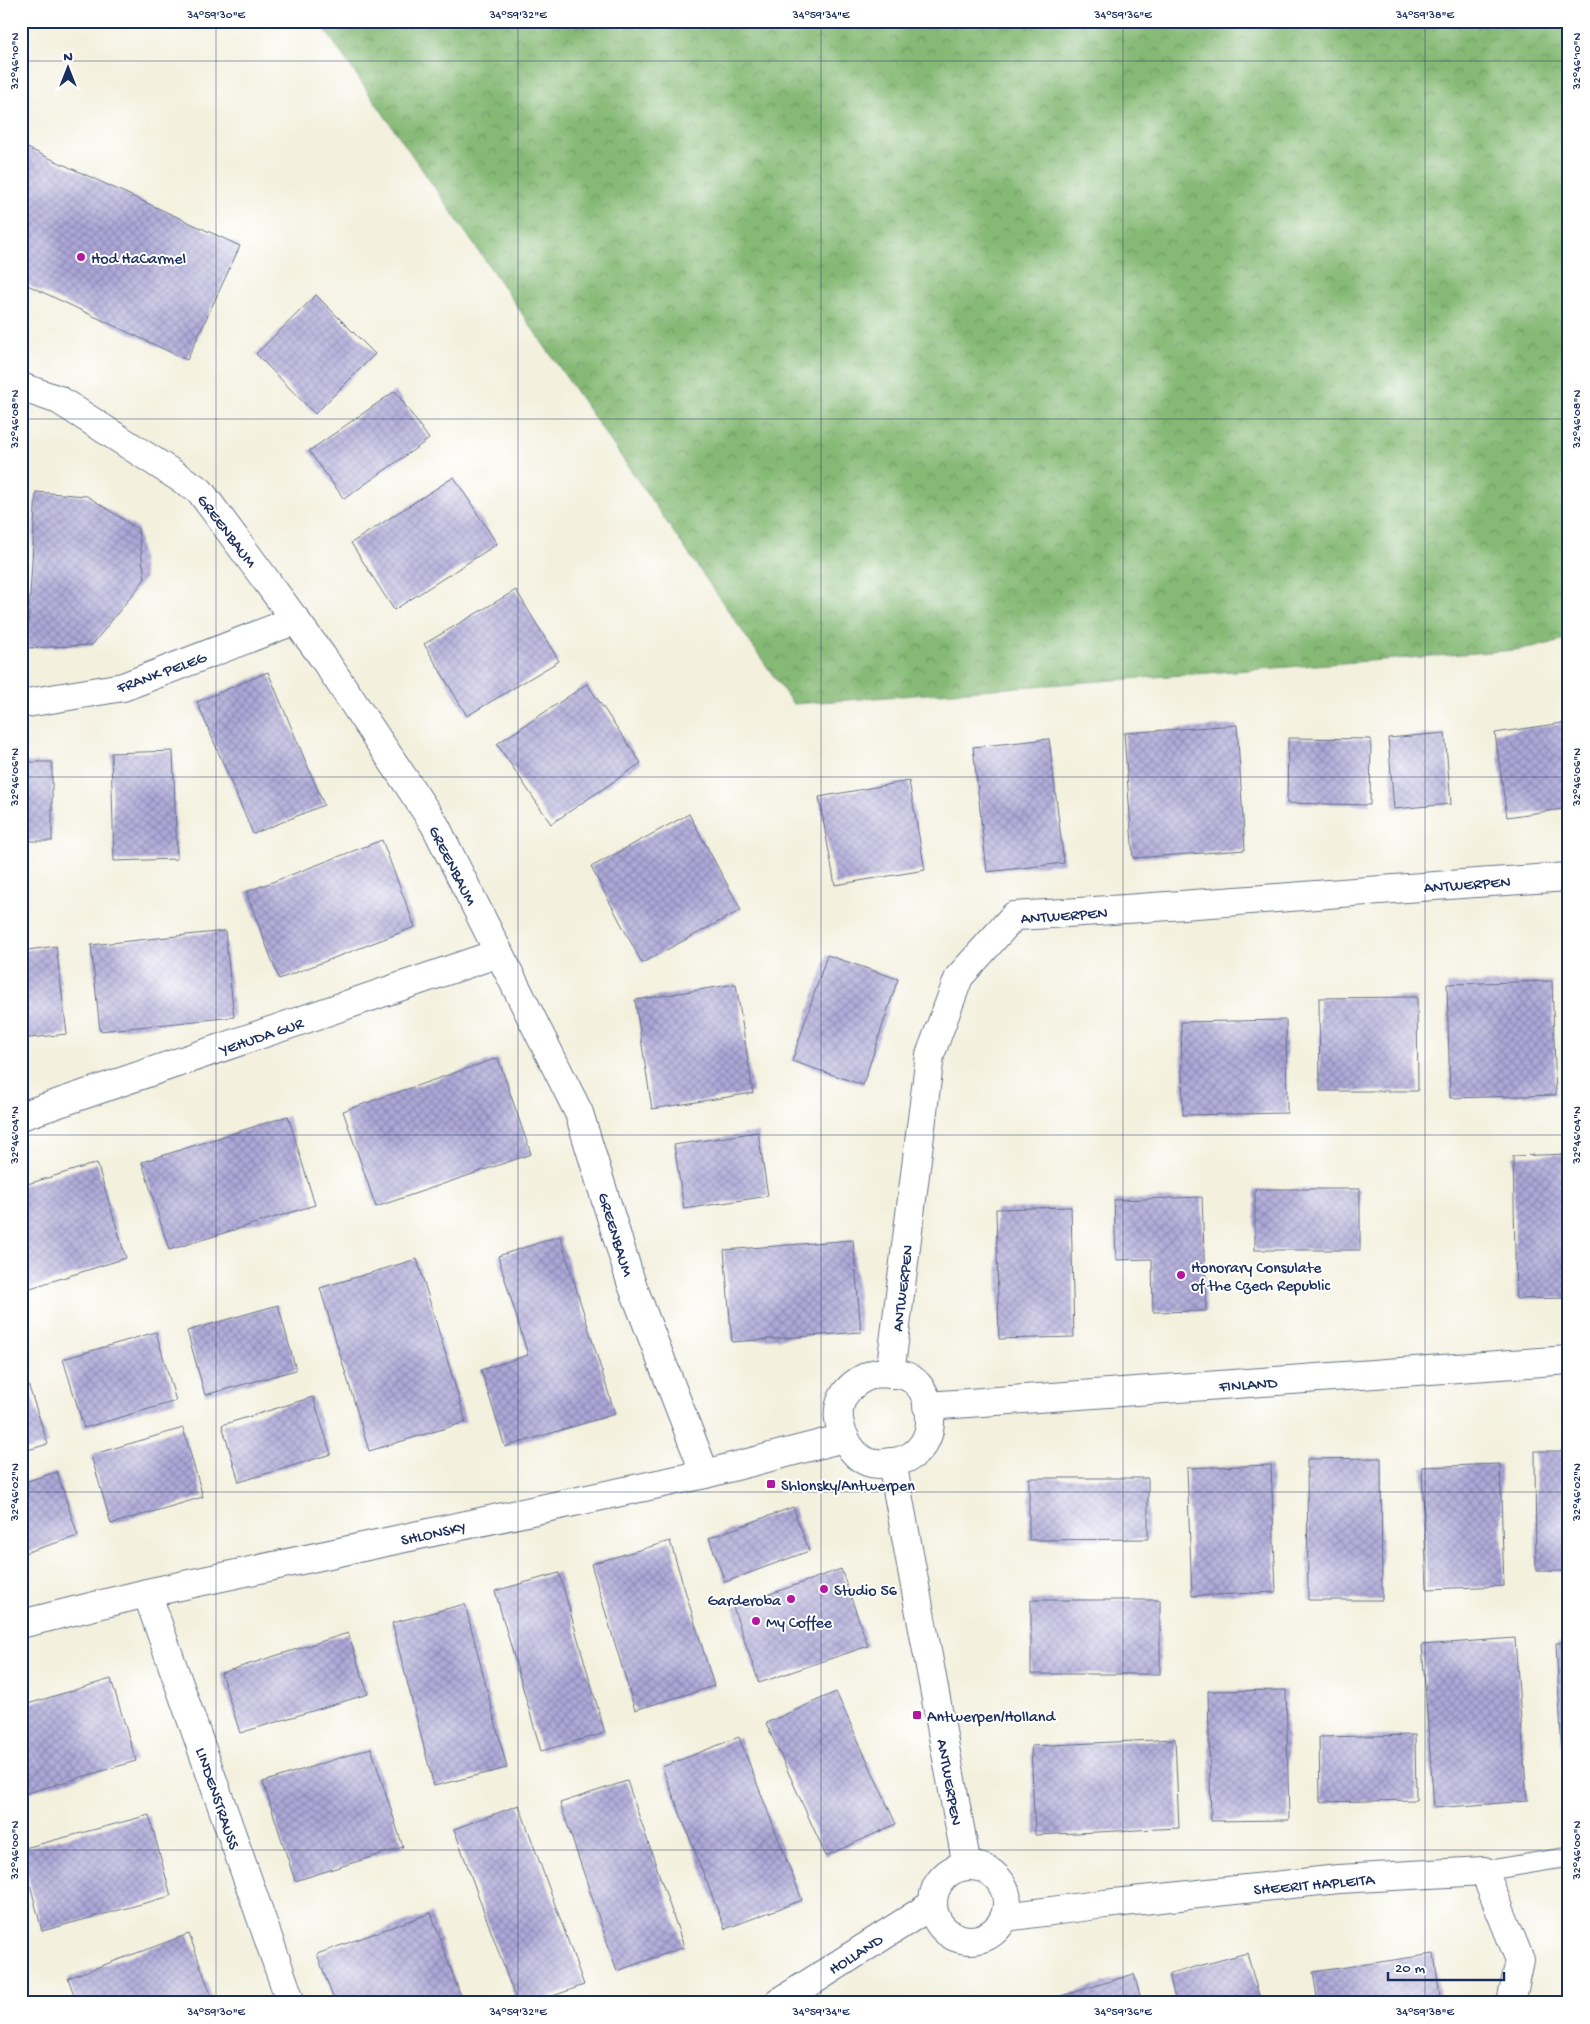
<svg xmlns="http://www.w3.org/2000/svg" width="1590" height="2024" font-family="'Gochi Hand',sans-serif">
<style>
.forest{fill:url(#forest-crowns);stroke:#507469}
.building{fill:url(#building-cross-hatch)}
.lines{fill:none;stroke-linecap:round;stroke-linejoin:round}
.lane-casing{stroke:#67738a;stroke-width:21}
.street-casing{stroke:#67738a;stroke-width:30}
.secondary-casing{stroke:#67738a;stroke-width:30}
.lane{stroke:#fff;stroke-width:19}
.street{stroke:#fff;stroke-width:28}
.secondary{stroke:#fff;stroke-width:28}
.ticks{fill:none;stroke:#1b2f5e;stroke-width:1;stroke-opacity:0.45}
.poi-dot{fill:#b5179e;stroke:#fff;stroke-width:2}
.labels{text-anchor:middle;stroke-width:4;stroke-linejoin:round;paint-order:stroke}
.poi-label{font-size:16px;fill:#1b2f5e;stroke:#fff;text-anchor:start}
.street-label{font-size:16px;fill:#1b2f5e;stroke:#fff}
.neatline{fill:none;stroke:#1b2f5e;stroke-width:2}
.ticks-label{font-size:12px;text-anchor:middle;fill:#1b2f5e}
</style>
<defs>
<pattern id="forest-crowns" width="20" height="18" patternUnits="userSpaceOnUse" patternTransform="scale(1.25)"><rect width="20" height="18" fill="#85b974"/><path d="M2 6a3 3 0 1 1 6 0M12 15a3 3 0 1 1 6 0" fill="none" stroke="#6c9762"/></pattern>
<pattern id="building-cross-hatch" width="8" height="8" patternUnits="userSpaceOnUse" patternTransform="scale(1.25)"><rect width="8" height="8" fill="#ada7d7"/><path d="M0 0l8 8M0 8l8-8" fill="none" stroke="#8c88b2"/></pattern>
</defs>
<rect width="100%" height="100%" fill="#fff"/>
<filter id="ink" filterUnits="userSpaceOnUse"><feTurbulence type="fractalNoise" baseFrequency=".02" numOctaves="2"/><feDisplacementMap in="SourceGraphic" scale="10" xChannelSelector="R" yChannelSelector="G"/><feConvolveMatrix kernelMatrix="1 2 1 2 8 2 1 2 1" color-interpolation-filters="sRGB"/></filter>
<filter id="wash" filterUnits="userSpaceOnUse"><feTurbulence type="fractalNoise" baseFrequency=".0096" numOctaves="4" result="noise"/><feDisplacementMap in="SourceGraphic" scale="20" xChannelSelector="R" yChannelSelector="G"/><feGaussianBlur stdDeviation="1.12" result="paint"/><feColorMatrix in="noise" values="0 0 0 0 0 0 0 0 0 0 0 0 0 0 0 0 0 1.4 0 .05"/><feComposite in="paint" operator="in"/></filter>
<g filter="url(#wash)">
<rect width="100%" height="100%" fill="#f3f0dd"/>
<polygon class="forest" points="319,21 1569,21 1569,640 1515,650 793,704"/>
<g id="blocks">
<g class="building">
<polygon points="21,145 240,246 187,360 21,282"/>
<polygon points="316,295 375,354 315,414 256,354"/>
<polygon points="395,391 429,439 344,499 309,451"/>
<polygon points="454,477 497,544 394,610 351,543"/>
<polygon points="36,492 87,496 138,529 145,579 92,645 27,648"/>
<polygon points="516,590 559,661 467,716 424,644"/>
<polygon points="268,672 324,805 253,834 197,702"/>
<polygon points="587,684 641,763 551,824 497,744"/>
<polygon points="1569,722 1569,808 1507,817 1495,733"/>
<polygon points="1237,725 1245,850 1133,858 1124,733"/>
<polygon points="1445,733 1451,804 1394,809 1388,738"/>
<polygon points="1288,738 1371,739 1370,805 1287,803"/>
<polygon points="1049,739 1064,863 987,872 973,747"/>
<polygon points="173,751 177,859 114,861 111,753"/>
<rect x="21" y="762" width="31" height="79"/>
<polygon points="909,781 925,870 835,885 819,797"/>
<polygon points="689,814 741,910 642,963 591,867"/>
<polygon points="382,840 415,927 279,979 246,892"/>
<polygon points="225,931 234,1017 100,1031 91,945"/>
<polygon points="56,946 67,1034 21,1039 21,951"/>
<polygon points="827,955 898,979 863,1085 792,1061"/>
<polygon points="1552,981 1556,1095 1450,1098 1447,984"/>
<polygon points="736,984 753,1093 652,1109 635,1000"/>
<polygon points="1417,997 1418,1091 1320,1091 1319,998"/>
<polygon points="1286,1020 1287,1113 1183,1115 1181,1022"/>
<polygon points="498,1058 531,1154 376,1207 343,1111"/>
<polygon points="288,1116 315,1205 169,1250 142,1162"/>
<polygon points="758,1132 768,1196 684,1209 674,1145"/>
<polygon points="1569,1154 1569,1298 1516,1299 1513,1156"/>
<polygon points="97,1163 126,1258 21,1291 21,1186"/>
<rect x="1255" y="1189" width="105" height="61"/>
<polygon points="1202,1197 1206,1311 1153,1312 1152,1259 1116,1260 1114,1200"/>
<polygon points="1071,1207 1074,1337 999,1339 996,1209"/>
<polygon points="560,1236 615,1414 505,1447 481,1370 528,1355 498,1256"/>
<polygon points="853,1240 861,1332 732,1342 724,1250"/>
<polygon points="417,1259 466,1422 369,1451 320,1288"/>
<polygon points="278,1305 296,1370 205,1395 187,1331"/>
<polygon points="156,1332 176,1401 84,1428 63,1359"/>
<polygon points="25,1375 48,1444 21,1452 21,1377"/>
<polygon points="313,1397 331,1454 239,1482 222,1425"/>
<polygon points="183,1428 203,1497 111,1524 91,1455"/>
<polygon points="1535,1451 1569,1451 1569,1571 1536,1571"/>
<polygon points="1381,1458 1382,1600 1308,1600 1307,1459"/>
<polygon points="1500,1464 1504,1586 1427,1589 1422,1467"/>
<polygon points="1271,1465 1276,1592 1192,1596 1187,1468"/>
<polygon points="57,1472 78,1536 21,1554 21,1483"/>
<polygon points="1029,1478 1148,1478 1148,1539 1029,1540"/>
<polygon points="793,1507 809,1551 725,1582 709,1538"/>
<polygon points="670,1541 714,1686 635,1710 591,1564"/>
<polygon points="841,1569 868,1646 759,1683 733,1607"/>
<polygon points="559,1573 605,1733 541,1751 495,1591"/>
<rect x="1031" y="1600" width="129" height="74"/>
<polygon points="465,1604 507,1768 434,1786 392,1623"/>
<polygon points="348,1633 368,1694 240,1733 221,1673"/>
<polygon points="1515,1638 1527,1801 1434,1808 1422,1645"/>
<polygon points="1569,1642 1569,1773 1563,1773 1556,1643"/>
<polygon points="111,1679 136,1761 24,1794 21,1786 21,1706"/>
<polygon points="1286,1690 1289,1820 1211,1821 1208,1691"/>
<polygon points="836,1692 896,1824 826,1856 766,1723"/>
<polygon points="1415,1735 1416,1800 1320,1802 1319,1737"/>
<polygon points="739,1737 802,1900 725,1929 662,1767"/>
<polygon points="1175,1739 1179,1828 1035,1835 1031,1746"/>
<polygon points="371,1748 403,1847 295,1881 263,1782"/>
<polygon points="627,1781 684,1947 617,1971 560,1803"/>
<polygon points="519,1805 584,1985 533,2003 517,2003 454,1829"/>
<polygon points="149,1815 171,1896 42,1931 21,1849"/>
<polygon points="431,1913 463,2003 335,2003 317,1954"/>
<polygon points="189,1934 214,2003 77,2003 68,1978"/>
<polygon points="1247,1953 1261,2003 1176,2003 1169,1974"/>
<polygon points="1434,1954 1441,2003 1318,2003 1313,1972"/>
<polygon points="1134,1974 1142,2003 1043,2003 1042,2002"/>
</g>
</g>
</g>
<g filter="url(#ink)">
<use href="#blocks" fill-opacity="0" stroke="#67738a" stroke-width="1"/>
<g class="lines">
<g class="lane-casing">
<polyline id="lane" points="1484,1871 1569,1857"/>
</g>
<g class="street-casing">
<g id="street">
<polyline points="21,387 59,400 200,491 322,656 435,825 579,1113 631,1282 705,1474"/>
<polyline points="21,704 123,687 296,620"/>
<polyline points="21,1116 499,953"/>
<polyline points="892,1462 967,1866"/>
<polyline points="147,1593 291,2003"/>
<circle cx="970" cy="1903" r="37"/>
<polyline points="1005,1917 1105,1904 1339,1879 1484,1871 1520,1960 1511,2003"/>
<polyline points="778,2003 933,1904"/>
</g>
</g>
<g class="secondary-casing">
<g id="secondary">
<path d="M876 1373C884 1374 895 1373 903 1375 929 1383 937 1422 924 1443 916 1455 907 1460 893 1462 888 1462 882 1464 878 1464 863 1464 852 1452 846 1440 829 1408 843 1384 876 1373Z"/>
<path d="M890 1374 930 1055 959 977 1014 916C1199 906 1384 888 1569 877"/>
<polyline points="927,1406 1569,1360"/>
<polyline points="21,1624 147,1593 705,1474 844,1438"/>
</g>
</g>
<use href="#lane" class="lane"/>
<use href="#street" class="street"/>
<use href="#secondary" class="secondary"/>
</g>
</g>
<path class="ticks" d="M216 21V2003M518 21V2003M821 21V2003M1123 21V2003M1425 21V2003M21 61H1569M21 419H1569M21 777H1569M21 1135H1569M21 1492H1569M21 1850H1569"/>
<g class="poi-dot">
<circle cx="81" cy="257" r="5"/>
<circle cx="1181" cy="1275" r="5"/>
<rect x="766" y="1479" width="10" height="10" rx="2.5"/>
<circle cx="824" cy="1589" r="5"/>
<circle cx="791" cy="1599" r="5"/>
<circle cx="756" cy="1621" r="5"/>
<rect x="912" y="1710" width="10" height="10" rx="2.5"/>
</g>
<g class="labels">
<g class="poi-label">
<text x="91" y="263">Hod HaCarmel</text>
<text x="1191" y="1272">Honorary Consulate<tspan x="1191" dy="18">of the Czech Republic</tspan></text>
<text x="781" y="1490">Shlonsky/Antwerpen</text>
<text x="834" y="1595">Studio 56</text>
<text x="781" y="1605" text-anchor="end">Garderoba</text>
<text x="766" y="1627">My Coffee</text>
<text x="927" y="1721">Antwerpen/Holland</text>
</g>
<g class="street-label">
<text transform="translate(228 530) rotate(53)" y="6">GREENBAUM</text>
<text transform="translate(161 671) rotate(-20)" y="6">FRANK PELEG</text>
<text transform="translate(454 865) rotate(63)" y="6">GREENBAUM</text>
<text transform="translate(1467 883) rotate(-4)" y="6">ANTWERPEN</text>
<text transform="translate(1064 914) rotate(-4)" y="6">ANTWERPEN</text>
<text transform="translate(261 1035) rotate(-19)" y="6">YEHUDA GUR</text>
<text transform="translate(617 1234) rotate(73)" y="6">GREENBAUM</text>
<text transform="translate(901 1288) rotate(-83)" y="6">ANTWERPEN</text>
<text transform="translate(1248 1383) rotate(-4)" y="6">FINLAND</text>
<text transform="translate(433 1532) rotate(-12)" y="6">SHLONSKY</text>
<text transform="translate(951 1782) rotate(80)" y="6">ANTWERPEN</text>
<text transform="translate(219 1798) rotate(71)" y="6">LINDENSTRAUSS</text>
<text transform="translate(1314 1883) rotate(-5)" y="6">SHEERIT HAPLEITA</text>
<text transform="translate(855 1953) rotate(-33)" y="6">HOLLAND</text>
</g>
</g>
<rect width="1590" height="2024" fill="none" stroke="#fff" stroke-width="55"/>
<g transform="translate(68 68)" stroke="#ffffff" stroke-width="4" paint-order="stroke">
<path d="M0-4L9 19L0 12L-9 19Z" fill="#1b2f5e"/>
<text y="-8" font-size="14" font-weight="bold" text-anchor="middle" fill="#1b2f5e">N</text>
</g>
<path d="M1388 1972v8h116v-8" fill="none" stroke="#1b2f5e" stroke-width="2.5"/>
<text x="1395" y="1972" font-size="15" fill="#1b2f5e" stroke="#ffffff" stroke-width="4" paint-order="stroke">20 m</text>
<rect x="28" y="28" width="1534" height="1968" class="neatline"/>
<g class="ticks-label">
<text x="216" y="18">34°59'30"E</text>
<text x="518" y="18">34°59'32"E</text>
<text x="821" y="18">34°59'34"E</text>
<text x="1123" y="18">34°59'36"E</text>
<text x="1425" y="18">34°59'38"E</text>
<text transform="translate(14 61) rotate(-90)" y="4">32°46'10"N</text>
<text transform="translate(1576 61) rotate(-90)" y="4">32°46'10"N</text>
<text transform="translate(14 419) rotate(-90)" y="4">32°46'08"N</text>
<text transform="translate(1576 419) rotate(-90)" y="4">32°46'08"N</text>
<text transform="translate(14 777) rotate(-90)" y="4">32°46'06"N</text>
<text transform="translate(1576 777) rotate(-90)" y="4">32°46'06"N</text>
<text transform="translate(14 1135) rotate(-90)" y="4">32°46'04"N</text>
<text transform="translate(1576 1135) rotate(-90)" y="4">32°46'04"N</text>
<text transform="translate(14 1492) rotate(-90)" y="4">32°46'02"N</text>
<text transform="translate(1576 1492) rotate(-90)" y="4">32°46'02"N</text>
<text transform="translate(14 1850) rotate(-90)" y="4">32°46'00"N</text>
<text transform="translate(1576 1850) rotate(-90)" y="4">32°46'00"N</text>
<text x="216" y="2015">34°59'30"E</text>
<text x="518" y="2015">34°59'32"E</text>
<text x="821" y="2015">34°59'34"E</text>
<text x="1123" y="2015">34°59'36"E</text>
<text x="1425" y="2015">34°59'38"E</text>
</g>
</svg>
